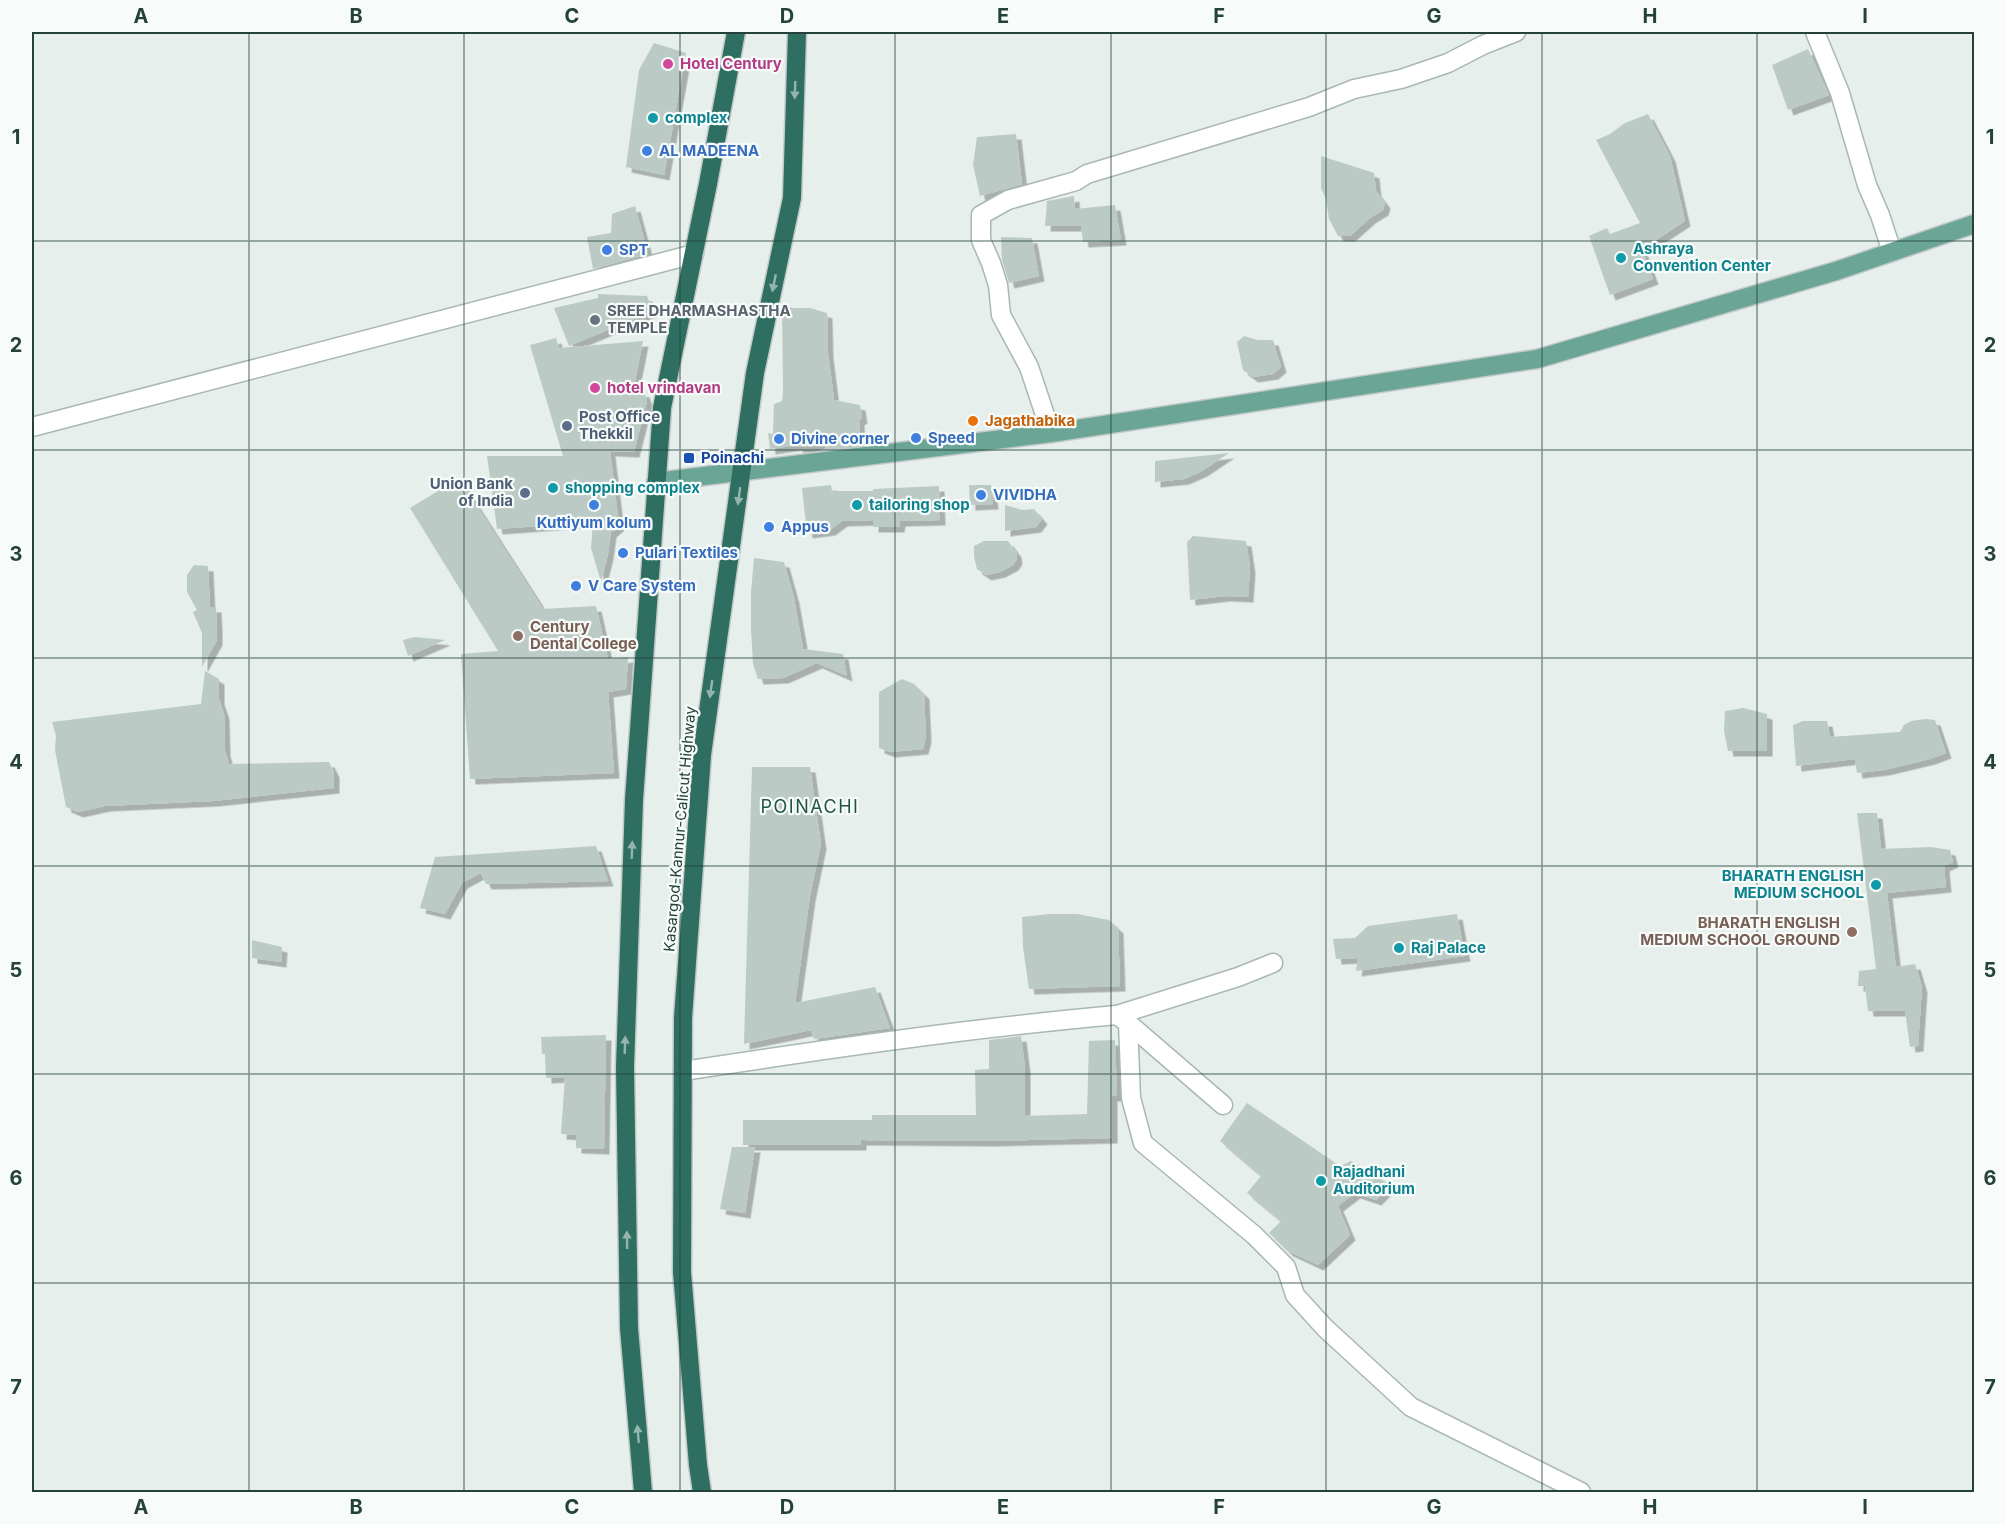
<svg xmlns="http://www.w3.org/2000/svg" width="2006" height="1524" font-family="Inter,sans-serif">
<style>
.building{fill:#bbcac4;filter:url(#shadow)}
.lines{fill:none;stroke-linecap:round;stroke-linejoin:round}
.minor-casing{stroke:#a8b8b2;stroke-width:21}
.major-casing{stroke:#c2cac8;stroke-width:21}
.highway-casing{stroke:#c2cac8;stroke-width:21}
.minor{stroke:#fff;stroke-width:18}
.major{stroke:#6aa596;stroke-width:18}
.highway{stroke:#2f6f62;stroke-width:18}
.oneway{fill:#93b5ae}
.grid{fill:none;stroke:#24423a;stroke-width:1.5;stroke-opacity:0.55}
.hotel-dot{fill:#d1479c;stroke:#f7fbf9;stroke-width:2}
.culture-dot{fill:#0f9aa8;stroke:#f7fbf9;stroke-width:2}
.shop-dot{fill:#3f7fe0;stroke:#f7fbf9;stroke-width:2}
.worship-dot{fill:#6b7280;stroke:#f7fbf9;stroke-width:2}
.food-dot{fill:#e8710a;stroke:#f7fbf9;stroke-width:2}
.service-dot{fill:#5c6f8a;stroke:#f7fbf9;stroke-width:2}
.transit-dot{fill:#1a4fb4;stroke:#f7fbf9;stroke-width:2}
.education-dot{fill:#8d6e63;stroke:#f7fbf9;stroke-width:2}
.labels{text-anchor:middle;stroke-width:4.5;stroke-linejoin:round;paint-order:stroke}
.hotel-label{font-size:15px;font-weight:bold;fill:#b23c85;stroke:#f7fbf9;text-anchor:start}
.culture-label{font-size:15px;font-weight:bold;fill:#0d838f;stroke:#f7fbf9;text-anchor:start}
.shop-label{font-size:15px;font-weight:bold;fill:#366cbe;stroke:#f7fbf9;text-anchor:start}
.worship-label{font-size:15px;font-weight:bold;fill:#5b616d;stroke:#f7fbf9;text-anchor:start}
.service-label{font-size:15px;font-weight:bold;fill:#4e5e75;stroke:#f7fbf9;text-anchor:start}
.food-label{font-size:15px;font-weight:bold;fill:#c56008;stroke:#f7fbf9;text-anchor:start}
.transit-label{font-size:15px;font-weight:bold;fill:#164399;stroke:#f7fbf9;text-anchor:start}
.education-label{font-size:15px;font-weight:bold;fill:#785e54;stroke:#f7fbf9;text-anchor:start}
.street-label{font-size:15px;fill:#24423a;stroke:#f7fbf9}
.quarter-label{font-size:18px;letter-spacing:1.5px;fill:#1f5548;stroke:#f7fbf9}
.neatline{fill:none;stroke:#24423a;stroke-width:2}
.grid-label{font-size:20px;text-anchor:middle;font-weight:bold;fill:#24423a}
</style>
<defs>
<filter id="shadow"><feDropShadow dx="5.5" dy="5.5" stdDeviation="0" flood-color="#0004"/></filter>
</defs>
<rect width="100%" height="100%" fill="#e6efeb"/>
<g class="building">
<polygon points="654,43 686,53 664,175 626,167 639,70"/>
<polygon points="1808,49 1829,95 1788,110 1772,65"/>
<polygon points="1648,114 1670,156 1685,221 1642,249 1653,279 1610,295 1589,236 1607,228 1610,234 1640,223 1596,140 1610,134 1625,123"/>
<polygon points="1016,134 1022,184 980,196 973,165 977,137"/>
<polygon points="1321,156 1374,173 1376,191 1385,203 1383,210 1370,218 1350,236 1338,236 1329,219 1326,199 1321,188"/>
<polygon points="1074,196 1075,209 1115,205 1121,240 1083,242 1081,226 1045,226 1047,201"/>
<polygon points="635,206 648,254 593,269 587,237 611,233 612,214"/>
<polygon points="1001,237 1032,238 1039,276 1009,283 1002,260"/>
<polygon points="598,294 647,296 653,311 569,346 554,308 598,298"/>
<polygon points="782,305 793,308 810,308 827,313 828,353 834,400 860,405 862,418 859,420 860,438 858,446 825,450 825,442 809,447 797,447 797,445 770,449 768,433 773,434 774,404 782,401 783,392"/>
<polygon points="1244,336 1258,340 1273,340 1281,367 1273,374 1253,377 1243,370 1237,342"/>
<polygon points="556,338 559,348 643,341 633,391 644,392 647,401 634,452 610,451 619,525 611,532 608,554 601,582 591,548 593,522 497,529 487,456 563,456 530,345"/>
<polygon points="1229,453 1202,471 1184,479 1155,482 1155,461"/>
<polygon points="459,478 543,609 596,606 608,659 628,657 626,689 608,692 614,773 470,779 461,654 498,651 410,508"/>
<polygon points="831,485 832,491 873,491 873,489 939,486 940,520 900,521 899,527 873,527 873,520 842,521 830,530 807,533 802,488"/>
<polygon points="969,485 991,485 993,504 970,505"/>
<polygon points="1005,505 1022,510 1034,509 1042,519 1036,527 1005,531"/>
<polygon points="1193,536 1246,541 1250,568 1248,597 1225,596 1190,600 1187,542"/>
<polygon points="984,541 1008,541 1016,552 1017,559 1013,565 1000,572 986,575 977,569 974,557 974,546"/>
<polygon points="754,558 784,562 794,598 803,649 843,654 847,676 817,663 783,678 758,679 753,664 751,629 751,592"/>
<polygon points="194,565 208,566 210,607 216,607 217,626 217,640 202,667 202,633 193,612 197,610 187,592 187,575"/>
<polygon points="415,637 445,640 408,656 403,640"/>
<polygon points="205,671 219,679 219,699 224,714 225,751 229,764 329,762 334,772 334,788 213,801 105,806 78,812 66,807 55,750 56,736 52,722 201,704"/>
<polygon points="902,679 914,684 924,694 926,737 923,749 890,752 879,748 879,692"/>
<polygon points="1743,708 1767,714 1767,751 1728,751 1724,731 1725,711"/>
<polygon points="1926,719 1935,720 1946,753 1930,759 1884,770 1857,773 1855,759 1796,766 1793,725 1803,721 1827,721 1830,737 1900,732 1904,725 1911,721"/>
<polygon points="752,767 810,767 821,844 810,896 795,1003 875,987 890,1028 814,1039 811,1030 744,1044"/>
<polygon points="1857,813 1877,813 1881,849 1931,847 1950,850 1953,862 1944,866 1946,887 1887,893 1896,967 1915,964 1922,987 1918,1046 1910,1047 1905,1011 1868,1011 1865,986 1858,986 1859,971 1876,969"/>
<polygon points="596,846 608,881 486,884 481,873 462,883 445,914 420,908 435,857"/>
<polygon points="1049,914 1077,914 1109,920 1118,928 1120,986 1029,989 1023,947 1022,917"/>
<polygon points="1457,914 1465,956 1356,971 1358,958 1336,959 1333,939 1355,938 1368,926"/>
<polygon points="252,940 282,947 281,962 252,958"/>
<polygon points="606,1035 604,1149 576,1148 576,1135 561,1134 565,1077 546,1078 545,1054 542,1054 541,1037"/>
<polygon points="1021,1036 1025,1067 1025,1116 1087,1114 1089,1041 1115,1040 1117,1096 1112,1096 1112,1138 991,1141 861,1140 861,1145 743,1145 743,1120 872,1120 872,1115 976,1115 975,1070 989,1069 989,1040"/>
<polygon points="1247,1103 1340,1166 1351,1161 1391,1185 1376,1200 1355,1193 1338,1206 1350,1235 1318,1265 1288,1251 1269,1233 1281,1221 1247,1193 1261,1176 1220,1141"/>
<polygon points="732,1147 755,1147 745,1213 720,1209"/>
</g>
<g class="lines">
<g class="minor-casing">
<g id="minor">
<polyline points="1815,32 1840,93 1867,185 1880,215 1892,252"/>
<polyline points="32,427 694,254"/>
<polyline points="1051,433 1029,367 1001,315 998,285 991,263 981,240 981,215 1008,200 1076,181 1087,174 1309,107 1354,89 1401,79 1448,63 1483,45 1516,32"/>
<polyline points="1117,1015 1238,977 1273,963"/>
<polyline points="1128,1023 1223,1105"/>
<path d="M683 1071C827 1049 971 1028 1117 1015L1128 1023 1131 1098 1143 1143 1254 1235 1286 1267 1295 1295 1325 1328 1411 1407 1581 1492"/>
</g>
</g>
<g class="major-casing">
<polyline id="major" points="656,482 1051,433 1537,359 1836,271 1974,224"/>
</g>
<g class="highway-casing">
<g id="highway">
<polyline points="643,1492 629,1328 625,1067 634,800 662,408 708,184 736,32"/>
<polyline points="702,1492 698,1465 682,1272 683,1018 702,755 755,373 792,198 797,32"/>
</g>
</g>
<use href="#minor" class="minor"/>
<use href="#major" class="major"/>
<use href="#highway" class="highway"/>
</g>
<defs><path id="oneway-solid" d="M-6-.8H1V-3.2L6.5 0L1 3.2V.8H-6Z" transform="scale(1.5)"/></defs>
<g class="oneway">
<use href="#oneway-solid" transform="translate(795 90) rotate(92)"/>
<use href="#oneway-solid" transform="translate(774 283) rotate(102)"/>
<use href="#oneway-solid" transform="translate(739 496) rotate(98)"/>
<use href="#oneway-solid" transform="translate(711 689) rotate(98)"/>
<use href="#oneway-solid" transform="translate(632 850) rotate(-88)"/>
<use href="#oneway-solid" transform="translate(625 1045) rotate(-88)"/>
<use href="#oneway-solid" transform="translate(627 1240) rotate(-91)"/>
<use href="#oneway-solid" transform="translate(638 1434) rotate(-95)"/>
</g>
<path class="grid" d="M249 32V1492M464 32V1492M680 32V1492M895 32V1492M1111 32V1492M1326 32V1492M1542 32V1492M1757 32V1492M32 241H1974M32 450H1974M32 658H1974M32 866H1974M32 1074H1974M32 1283H1974"/>
<g class="hotel-dot">
<circle cx="668" cy="64" r="6"/>
<circle cx="595" cy="388" r="6"/>
</g>
<g class="culture-dot">
<circle cx="653" cy="118" r="6"/>
<circle cx="1621" cy="258" r="6"/>
<circle cx="553" cy="488" r="6"/>
<circle cx="857" cy="505" r="6"/>
<circle cx="1876" cy="885" r="6"/>
<circle cx="1399" cy="948" r="6"/>
<circle cx="1321" cy="1181" r="6"/>
</g>
<g class="shop-dot">
<circle cx="647" cy="151" r="6"/>
<circle cx="607" cy="250" r="6"/>
<circle cx="916" cy="438" r="6"/>
<circle cx="779" cy="439" r="6"/>
<circle cx="981" cy="495" r="6"/>
<circle cx="594" cy="505" r="6"/>
<circle cx="769" cy="527" r="6"/>
<circle cx="623" cy="553" r="6"/>
<circle cx="576" cy="586" r="6"/>
</g>
<circle class="worship-dot" cx="595" cy="320" r="6"/>
<circle class="food-dot" cx="973" cy="421" r="6"/>
<g class="service-dot">
<circle cx="567" cy="426" r="6"/>
<circle cx="525" cy="493" r="6"/>
</g>
<rect class="transit-dot" x="683" y="452" width="12" height="12" rx="3"/>
<g class="education-dot">
<circle cx="518" cy="636" r="6"/>
<circle cx="1852" cy="932" r="6"/>
</g>
<g class="labels">
<g class="hotel-label">
<text x="680" y="69">Hotel Century</text>
<text x="607" y="393">hotel vrindavan</text>
</g>
<g class="culture-label">
<text x="665" y="123">complex</text>
<text x="1633" y="254">Ashraya<tspan x="1633" dy="17">Convention Center</tspan></text>
<text x="565" y="493">shopping complex</text>
<text x="869" y="510">tailoring shop</text>
<text x="1864" y="881" text-anchor="end">BHARATH ENGLISH<tspan x="1864" dy="17">MEDIUM SCHOOL</tspan></text>
<text x="1411" y="953">Raj Palace</text>
<text x="1333" y="1177">Rajadhani<tspan x="1333" dy="17">Auditorium</tspan></text>
</g>
<g class="shop-label">
<text x="659" y="156">AL MADEENA</text>
<text x="619" y="255">SPT</text>
<text x="928" y="443">Speed</text>
<text x="791" y="444">Divine corner</text>
<text x="993" y="500">VIVIDHA</text>
<text x="594" y="528" text-anchor="middle">Kuttiyum kolum</text>
<text x="781" y="532">Appus</text>
<text x="635" y="558">Pulari Textiles</text>
<text x="588" y="591">V Care System</text>
</g>
<g class="worship-label">
<text x="607" y="316">SREE DHARMASHASTHA<tspan x="607" dy="17">TEMPLE</tspan></text>
</g>
<g class="service-label">
<text x="579" y="422">Post Office<tspan x="579" dy="17">Thekkil</tspan></text>
<text x="513" y="489" text-anchor="end">Union Bank<tspan x="513" dy="17">of India</tspan></text>
</g>
<g class="food-label">
<text x="985" y="426">Jagathabika</text>
</g>
<g class="transit-label">
<text x="701" y="463">Poinachi</text>
</g>
<g class="education-label">
<text x="530" y="632">Century<tspan x="530" dy="17">Dental College</tspan></text>
<text x="1840" y="928" text-anchor="end">BHARATH ENGLISH<tspan x="1840" dy="17">MEDIUM SCHOOL GROUND</tspan></text>
</g>
<g class="street-label">
<text transform="translate(680 829) rotate(-85)" y="5">Kasargod-Kannur-Calicut Highway</text>
</g>
<g class="quarter-label">
<text x="810" y="813">POINACHI</text>
</g>
</g>
<rect width="2006" height="1524" fill="none" stroke="#f7fbf9" stroke-width="66"/>
<rect x="33" y="33" width="1940" height="1458" class="neatline"/>
<g class="grid-label">
<text x="141" y="23">A</text>
<text x="356" y="23">B</text>
<text x="572" y="23">C</text>
<text x="787" y="23">D</text>
<text x="1003" y="23">E</text>
<text x="1219" y="23">F</text>
<text x="1434" y="23">G</text>
<text x="1650" y="23">H</text>
<text x="1865" y="23">I</text>
<text x="16" y="144">1</text>
<text x="1990" y="144">1</text>
<text x="16" y="352">2</text>
<text x="1990" y="352">2</text>
<text x="16" y="561">3</text>
<text x="1990" y="561">3</text>
<text x="16" y="769">4</text>
<text x="1990" y="769">4</text>
<text x="16" y="977">5</text>
<text x="1990" y="977">5</text>
<text x="16" y="1185">6</text>
<text x="1990" y="1185">6</text>
<text x="16" y="1394">7</text>
<text x="1990" y="1394">7</text>
<text x="141" y="1514">A</text>
<text x="356" y="1514">B</text>
<text x="572" y="1514">C</text>
<text x="787" y="1514">D</text>
<text x="1003" y="1514">E</text>
<text x="1219" y="1514">F</text>
<text x="1434" y="1514">G</text>
<text x="1650" y="1514">H</text>
<text x="1865" y="1514">I</text>
</g>
</svg>
